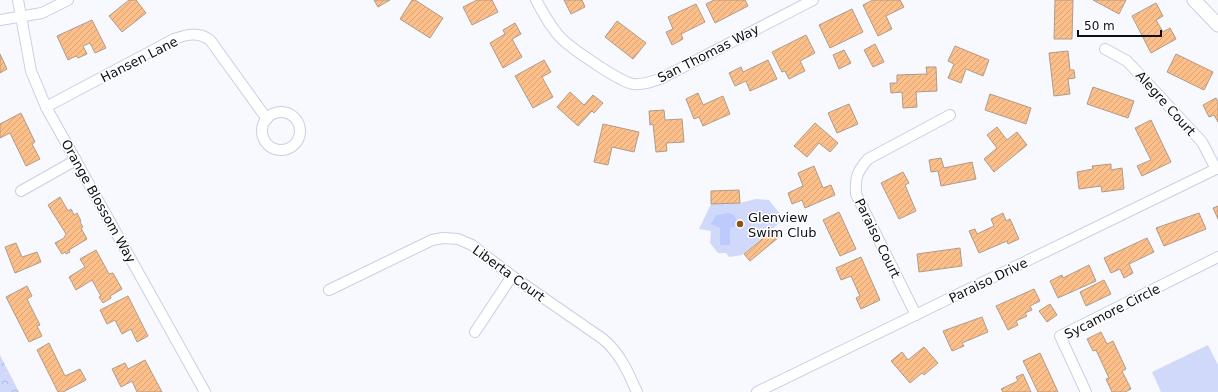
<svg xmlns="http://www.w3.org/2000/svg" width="1218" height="392" font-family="'DejaVu Sans',sans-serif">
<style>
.park{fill:url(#park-crowns)}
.pitch{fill:#d0d9f9}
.water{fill:#bccafe}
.building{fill:url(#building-hatch);stroke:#af9b8a}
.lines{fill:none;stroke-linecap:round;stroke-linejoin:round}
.minor-casing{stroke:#c8cfe6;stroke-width:12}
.tertiary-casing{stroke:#c8cfe6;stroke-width:15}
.minor{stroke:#fff;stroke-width:10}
.tertiary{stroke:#fff;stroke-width:13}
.poi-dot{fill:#8d5210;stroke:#fff;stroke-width:1.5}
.labels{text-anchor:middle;stroke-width:3;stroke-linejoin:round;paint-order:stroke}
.street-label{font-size:13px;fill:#0d0f17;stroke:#fff}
.poi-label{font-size:13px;fill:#0d0f17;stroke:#fff;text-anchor:start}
</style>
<defs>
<pattern id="park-crowns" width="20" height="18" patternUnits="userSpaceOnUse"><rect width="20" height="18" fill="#d0d9f9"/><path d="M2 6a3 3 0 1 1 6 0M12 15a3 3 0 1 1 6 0" fill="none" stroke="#b1b9d5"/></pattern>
<pattern id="building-hatch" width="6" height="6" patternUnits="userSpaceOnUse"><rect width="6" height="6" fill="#fdbf89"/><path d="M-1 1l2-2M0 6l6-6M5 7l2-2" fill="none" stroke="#d8a376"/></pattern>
</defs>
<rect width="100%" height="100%" fill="#f8f9fe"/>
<polygon class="park" points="0,355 19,392 0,392"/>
<g class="pitch">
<polygon points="756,199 769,200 784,219 742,255 729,257 726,253 718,253 710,243 711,231 699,229 711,204 740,203"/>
<polygon points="1208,345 1218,365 1218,392 1161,392 1152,372"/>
</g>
<polygon class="water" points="729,213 734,215 739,225 730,228 730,245 720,245 720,228 711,224 716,215"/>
<g class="building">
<polygon points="129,0 136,0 146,13 122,32 109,16"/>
<polygon points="374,0 390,0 378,7"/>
<polygon points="412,0 415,0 443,18 430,38 400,19"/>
<polygon points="477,0 492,0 498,12 472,25 463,7"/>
<polygon points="564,0 582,0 585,7 571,14"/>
<polygon points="714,0 745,0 748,6 715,23 706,4"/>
<polygon points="873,0 900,0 904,7 886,16 892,29 878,36 863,5"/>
<polygon points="1055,0 1073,0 1072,39 1054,39"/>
<polygon points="1093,0 1126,0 1119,14"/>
<polygon points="1156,3 1163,16 1156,20 1163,32 1170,28 1176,39 1151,53 1132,16"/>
<polygon points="696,4 705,22 681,34 683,39 672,45 666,32 673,29 668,17"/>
<polygon points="852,9 863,32 830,48 819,25"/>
<polygon points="92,20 106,48 95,53 90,43 83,46 87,54 78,58 76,56 68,60 57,36"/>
<polygon points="617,21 646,43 633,59 605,37"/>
<polygon points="515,23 521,34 512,39 522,57 503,68 490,43 505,34 503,30"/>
<polygon points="806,35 815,53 800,61 805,71 789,79 785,71 782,72 772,52"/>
<polygon points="875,44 884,62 873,67 864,50"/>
<polygon points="955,46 989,60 983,76 966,69 961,83 948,78 954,64 948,61"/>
<polygon points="844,50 851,63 839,69 833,55"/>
<polygon points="1068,51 1070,70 1074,70 1075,78 1068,79 1070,94 1054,96 1049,53"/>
<polygon points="0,54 7,69 0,73"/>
<polygon points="1176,54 1213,72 1204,90 1167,72"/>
<polygon points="544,60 551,72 542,77 553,97 533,108 515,76"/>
<polygon points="768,60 777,79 750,91 746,81 735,86 729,73 741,67 743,72"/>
<polygon points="926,67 936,67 937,91 916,92 917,107 903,108 902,92 891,93 890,83 897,83 897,75 927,74"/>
<polygon points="1093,87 1134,101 1128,118 1087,104"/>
<polygon points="570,92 584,105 593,95 603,103 594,113 592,111 578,126 557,107"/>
<polygon points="698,93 703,105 723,96 730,114 703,126 699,117 694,119 686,99"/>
<polygon points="990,94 1031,108 1026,124 985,110"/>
<polygon points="1216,98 1218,102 1218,122 1214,115 1209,117 1203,105"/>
<polygon points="849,104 858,124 837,133 828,113"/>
<polygon points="664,110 665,120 682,119 684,142 666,143 667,151 656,152 653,124 650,125 649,111"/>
<polygon points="21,113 35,142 32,144 40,159 26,166 10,133 0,138 0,124"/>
<polygon points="1151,120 1171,162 1142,176 1137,166 1151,160 1135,128"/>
<polygon points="815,123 838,143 830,152 819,143 807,157 794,146"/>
<polygon points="603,124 639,132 634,152 612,147 608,165 594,162"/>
<polygon points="997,127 1007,140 1017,132 1027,145 994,172 984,159 997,148 987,135"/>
<polygon points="941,158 944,168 972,162 976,179 941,186 938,171 931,172 929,160"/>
<polygon points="1111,164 1111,170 1122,168 1124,189 1102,192 1101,186 1079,189 1077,172 1093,169 1092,166"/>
<polygon points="814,166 823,188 831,185 835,195 805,208 802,200 792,204 788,193 803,186 798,173"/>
<polygon points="903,172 909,183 905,185 916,211 899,219 881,183"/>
<polygon points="739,190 740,203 711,204 711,191"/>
<polygon points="60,197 68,211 71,209 74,215 77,213 81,221 80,222 83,227 81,228 87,239 69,250 70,252 66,254 65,252 62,254 55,243 64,238 66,234 48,205"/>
<polygon points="1218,206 1218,219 1213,208"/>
<polygon points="839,212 856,249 840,256 823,220"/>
<polygon points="1003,213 1006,221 1010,219 1019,239 1008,244 1007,241 979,253 969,231 975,229 977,234 994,226 991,219"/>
<polygon points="1199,213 1206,229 1164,246 1156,228"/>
<polygon points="773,230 779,237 750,261 744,254"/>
<polygon points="1147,238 1154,252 1129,264 1133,273 1124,278 1120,269 1111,273 1104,258"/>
<polygon points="16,243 22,257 37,252 41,262 15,273 5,247"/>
<polygon points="960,248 962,266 919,272 917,254"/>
<polygon points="96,250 109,274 113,273 122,289 110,296 111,298 103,303 99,297 101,296 92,280 76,290 69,277 85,267 80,259"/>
<polygon points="861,257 880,300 861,309 856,298 860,296 851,276 841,280 836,268"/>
<polygon points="1089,265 1096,281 1058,298 1050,281 1062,275 1063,278"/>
<polygon points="1104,280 1111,294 1086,306 1080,292"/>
<polygon points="27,286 32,296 27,299 40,325 37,326 42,336 29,342 6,297"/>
<polygon points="1034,289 1040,301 1030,306 1032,310 1025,313 1027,316 1016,321 1018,325 1008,330 996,306"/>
<polygon points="128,296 148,336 137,342 131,329 122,334 115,320 107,324 100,310"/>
<polygon points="1050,304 1057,315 1047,322 1039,311"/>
<polygon points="982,317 988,332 962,343 964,346 952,351 943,331"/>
<polygon points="1101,332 1107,344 1113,341 1126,369 1122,371 1131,389 1125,392 1112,392 1106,379 1109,378 1096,350 1093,351 1087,339"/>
<polygon points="49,343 65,376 80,369 86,380 63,392 58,392 37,350"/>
<polygon points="924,347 938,363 924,375 922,373 910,383 891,361 902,352 908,360"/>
<polygon points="1040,353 1058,392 1038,392 1023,361"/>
<polygon points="145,360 162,392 137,392 132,381 121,387 112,369 125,363 128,369"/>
<polygon points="1023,374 1031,392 1003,392 1001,389 1018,381 1016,377"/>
</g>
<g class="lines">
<g class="minor-casing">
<g id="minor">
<polyline points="18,0 31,71 46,107 205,392"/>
<path d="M536 0C544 14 551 29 563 40 574 50 620 82 633 84 643 85 651 82 660 79L813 0"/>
<polyline points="0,20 42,13 68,0"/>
<polyline points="1105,49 1127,61 1202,142 1216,169"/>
<path d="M46 107 174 39C188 34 198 32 210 40L267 119"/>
<circle cx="281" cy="131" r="19"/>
<polyline points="21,191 76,160"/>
<path d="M329 290 432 240 443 238 458 239 472 245 512 276 603 339C620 353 628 372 637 392"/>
<path d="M916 315 856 194C855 177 857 172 868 159L950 115"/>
<polyline points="475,332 512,276"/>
<polyline points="757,392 1218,168"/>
<polyline points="1086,392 1060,336 1218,257"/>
</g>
</g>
<g class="tertiary-casing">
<polyline id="tertiary" points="1194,0 1218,25"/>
</g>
<use href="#minor" class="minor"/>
<use href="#tertiary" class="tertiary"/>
</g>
<circle class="poi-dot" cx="740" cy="224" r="4"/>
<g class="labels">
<g class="street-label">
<text transform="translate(708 53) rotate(-27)" y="5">San Thomas Way</text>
<text transform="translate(139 59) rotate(-27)" y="5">Hansen Lane</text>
<text transform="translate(1166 103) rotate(48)" y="5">Alegre Court</text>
<text transform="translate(99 201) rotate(61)" y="5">Orange Blossom Way</text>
<text transform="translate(878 238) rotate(64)" y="5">Paraiso Court</text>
<text transform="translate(509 273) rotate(36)" y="5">Liberta Court</text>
<text transform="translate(988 280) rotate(-26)" y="5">Paraiso Drive</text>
<text transform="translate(1112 311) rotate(-27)" y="5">Sycamore Circle</text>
</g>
<g class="poi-label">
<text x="748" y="222">Glenview<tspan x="748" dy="15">Swim Club</tspan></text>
</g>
</g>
<path d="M1078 30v6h83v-6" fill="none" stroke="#0d0f17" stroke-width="2"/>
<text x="1084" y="30" font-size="12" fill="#0d0f17" stroke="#ffffff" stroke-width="3" paint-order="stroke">50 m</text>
</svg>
